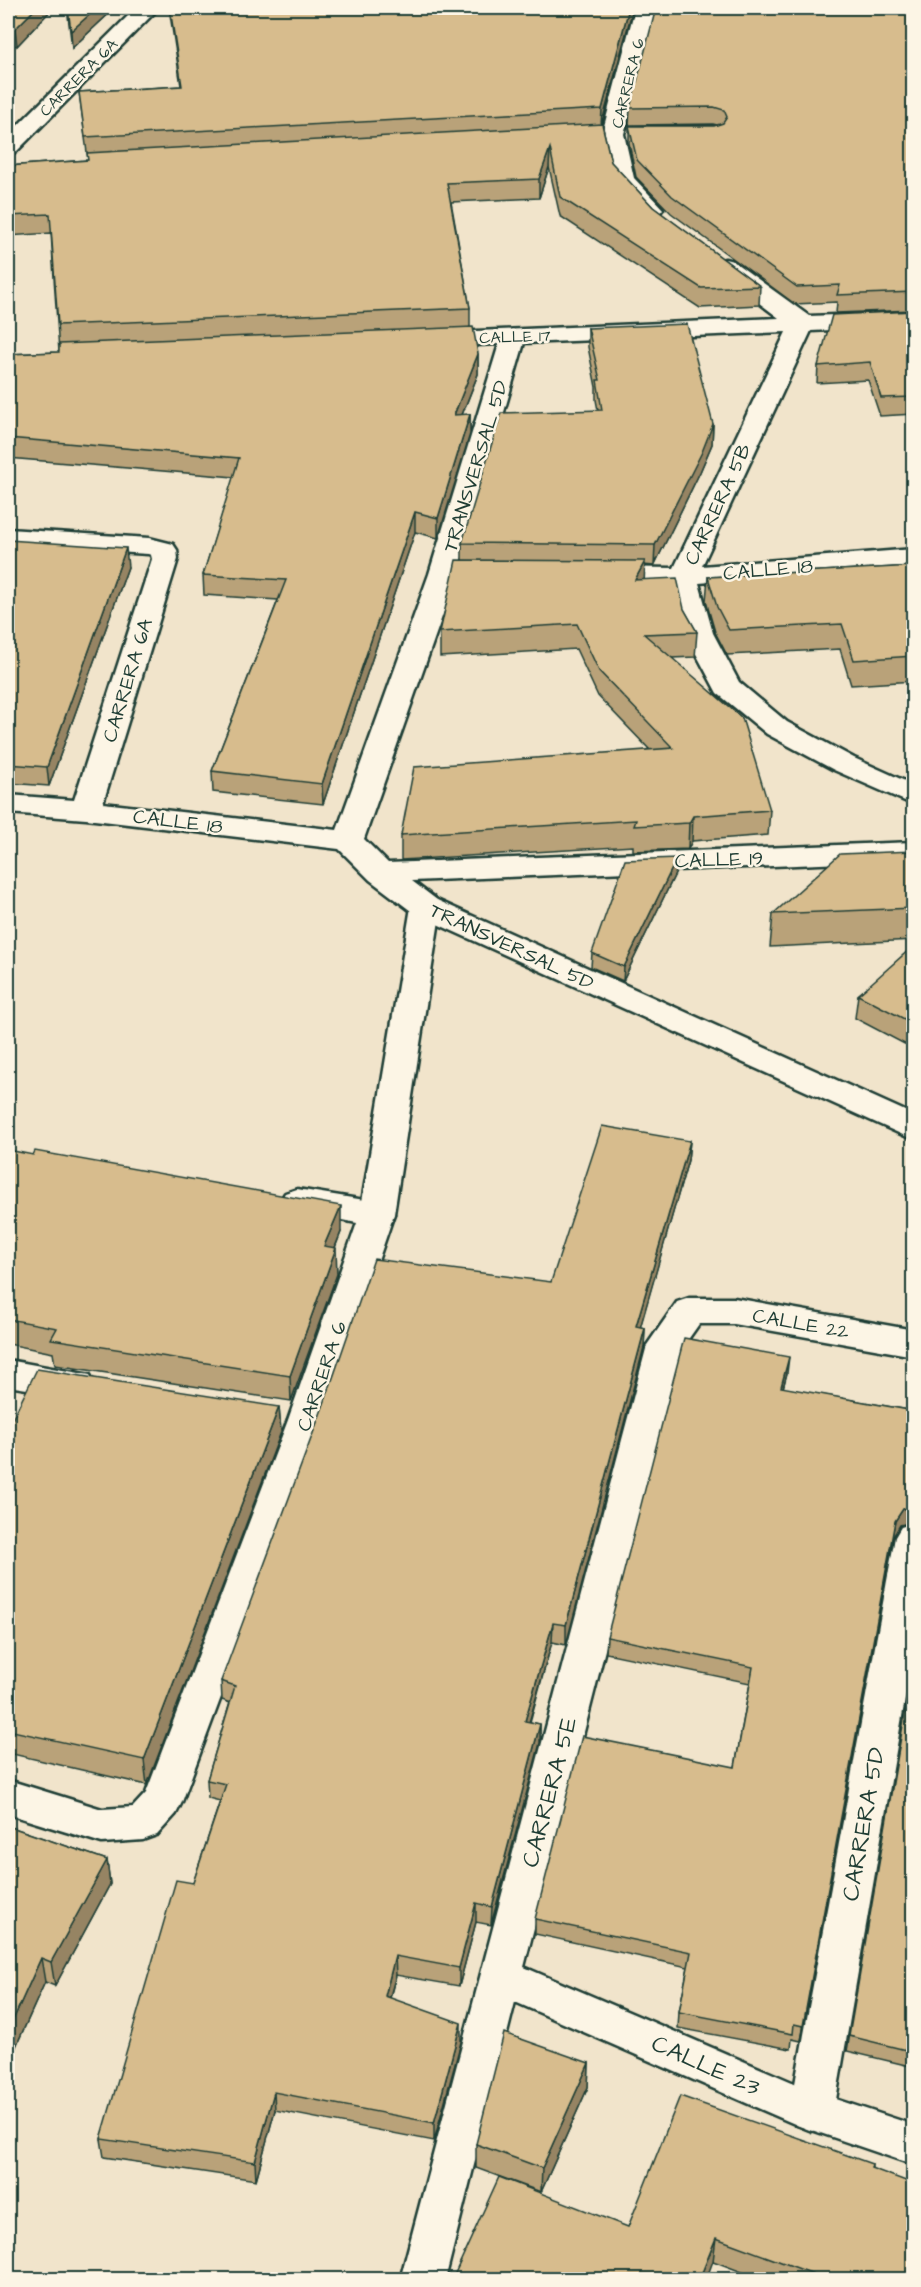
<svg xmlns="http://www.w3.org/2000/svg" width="921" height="2287" font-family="'Architects Daughter',sans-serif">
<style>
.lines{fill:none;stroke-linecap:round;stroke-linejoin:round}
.pedestrian-casing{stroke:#1f3d34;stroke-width:5}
.minor-casing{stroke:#1f3d34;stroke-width:5}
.pedestrian{fill:#fcf5e5;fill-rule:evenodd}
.minor{fill:#fcf5e5;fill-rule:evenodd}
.wall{fill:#b9a279;stroke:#1f3d34;stroke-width:1.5}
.shaded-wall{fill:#968463;stroke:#1f3d34;stroke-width:1.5}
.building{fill:#d7bc8d;stroke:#1f3d34;stroke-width:1.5}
.labels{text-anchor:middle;stroke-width:5;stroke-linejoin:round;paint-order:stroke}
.far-street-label{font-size:16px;fill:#1f3d34;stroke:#fcf5e5}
.street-label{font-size:20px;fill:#1f3d34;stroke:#fcf5e5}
.near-street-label{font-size:24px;fill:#1f3d34;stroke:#fcf5e5}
</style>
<rect width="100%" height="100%" fill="#f1e4cb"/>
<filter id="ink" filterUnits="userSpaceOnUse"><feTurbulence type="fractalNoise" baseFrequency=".0167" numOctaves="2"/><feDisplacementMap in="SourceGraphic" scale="12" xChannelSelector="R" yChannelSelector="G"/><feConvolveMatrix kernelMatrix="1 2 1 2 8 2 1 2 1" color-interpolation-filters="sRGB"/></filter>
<g filter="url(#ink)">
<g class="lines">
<g class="pedestrian-casing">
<g id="pedestrian">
<polygon points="426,897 437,900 441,907 394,1214 389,1222 377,1226 365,1222 360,1214 411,907 415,900"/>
<polygon points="914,1523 914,1647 834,2111 827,2125 812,2131 797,2125 790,2111 895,1537 901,1527"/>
</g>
</g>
<g class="minor-casing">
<g id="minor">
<polygon points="136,8 159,8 16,152 8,154 8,135"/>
<polygon points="635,8 657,8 624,134 634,178 663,209 659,214 651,216 643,214 615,185 612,180 602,134"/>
<polygon points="725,259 733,261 809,316 914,312 914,326 811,331 702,566 914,549 914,565 699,583 713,633 739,682 787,722 854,758 914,785 914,805 834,770 767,734 717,693 685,633 673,584 598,583 588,581 584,575 588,569 598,567 674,568 786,332 524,343 457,574 364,839 388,863 914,842 914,860 412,881 437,900 914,1115 914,1140 415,914 370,880 339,849 86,819 8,813 8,795 74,800 152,559 151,555 148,554 8,545 8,529 149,538 173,544 177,550 178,559 103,803 337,830 429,574 499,344 430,347 421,345 418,340 421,335 430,333 779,318 717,271 713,266 717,261"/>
<polygon points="297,1189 377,1202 389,1206 394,1214 324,1420 182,1802 176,1814 157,1835 143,1840 102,1843 8,1814 8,1780 102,1809 133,1807 146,1793 288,1420 357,1223 285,1209 280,1201 285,1193"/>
<polygon points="689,1298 734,1298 914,1330 914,1356 734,1324 699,1324 682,1348 524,1967 820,2094 914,2125 914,2165 797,2125 515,2002 445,2280 400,2280 647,1345 677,1302"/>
<polygon points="8,1360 90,1375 95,1384 90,1393 77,1397 8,1386"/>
</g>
</g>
<use href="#pedestrian" class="pedestrian"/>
<use href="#minor" class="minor"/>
</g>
<g class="wall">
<polygon points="8,8 53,8 17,46 8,44"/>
<polygon points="67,8 115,8 72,48"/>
<polygon points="169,8 633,8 602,124 611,162 653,207 760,286 759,305 700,308 560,216 549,167 539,198 451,202 470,308 470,327 478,354 478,374 462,415 470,414 470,434 438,538 415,532 323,804 213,792 212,771 278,600 204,595 203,575 234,477 8,458 8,354 59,352 51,233 8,236 8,166 88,160 79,92 181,86"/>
<polygon points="914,8 914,310 836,313 837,302 795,304 671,213 636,177 629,143 629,126 717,125 713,124 629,125 630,108"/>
<polygon points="914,311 914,414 880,416 868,380 817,383 818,366"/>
<polygon points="588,328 713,424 712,444 700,472 654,566 644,565 644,580 684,609 697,632 695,657 672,658 770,810 768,835 692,841 688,849 633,851 633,846 401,860 401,835 649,749 598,696 576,649 440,657 440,632 462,560 462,543 598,410 596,400 596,387 588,347"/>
<polygon points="8,540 128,567 49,786 8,783"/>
<polygon points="914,566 914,681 851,685 840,649 727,655 715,632 706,601 708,577"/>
<polygon points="914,851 914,940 770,947 773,914"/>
<polygon points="676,872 623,981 591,967 592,953"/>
<polygon points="914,951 914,1049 855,1018 858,995"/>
<polygon points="914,1061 914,1085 911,1084"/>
<polygon points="690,1141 688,1160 640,1327 645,1328 644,1347 566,1645 552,1642 530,1722 540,1724 540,1743 491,1925 476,1922 459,1986 396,1975 390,1998 461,2042 434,2141 275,2110 256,2180 104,2157 101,2139 193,1883 220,1801 208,1798 207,1780 230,1703 222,1700 221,1681 551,1282"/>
<polygon points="8,1150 341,1232 335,1248 337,1274 291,1401 55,1365 53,1353 8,1344"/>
<polygon points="787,1373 783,1388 914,1411 914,1522 900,1525 893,1537 801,2041 792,2039 791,2049 678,2028 679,2012 688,1967 535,1934 535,1919 735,1767 750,1683 606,1653 607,1637"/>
<polygon points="279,1407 281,1432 147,1785 8,1753 8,1428"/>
<polygon points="914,1662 914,2067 847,2051"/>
<polygon points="8,1826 107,1860 110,1884 55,1986 45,1982 8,2064"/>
<polygon points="589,2063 588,2087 541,2192 476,2168 476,2144"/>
<polygon points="872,2164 872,2168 914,2280 763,2280 713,2261 628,2227"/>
</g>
<g class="shaded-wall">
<polygon points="36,8 53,8 17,46 15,29"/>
<polygon points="97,8 115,8 72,48 71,31"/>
<polygon points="629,8 633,8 601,126 602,109"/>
<polygon points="550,148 549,167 539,198 539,179"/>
<polygon points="478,354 478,374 454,435 454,415"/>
<polygon points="470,414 470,434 438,538 438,518"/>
<polygon points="713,424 712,444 700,472 654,566 655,545"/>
<polygon points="415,512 415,532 323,804 322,784"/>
<polygon points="126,548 128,567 49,786 47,767"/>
<polygon points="645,561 644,586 635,580"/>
<polygon points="693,816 692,841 688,849 689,823"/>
<polygon points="677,858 676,872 623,981 624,967"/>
<polygon points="690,1141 688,1160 635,1346 636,1326"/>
<polygon points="341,1206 341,1232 325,1272 324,1246"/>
<polygon points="336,1248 337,1274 291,1401 290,1376"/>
<polygon points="645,1328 644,1347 566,1645 566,1625"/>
<polygon points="789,1357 787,1373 779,1403 781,1387"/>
<polygon points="279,1407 281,1432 147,1785 144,1760"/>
<polygon points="914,1506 914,1522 900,1525 893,1537 801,2041 895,1521 903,1509"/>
<polygon points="553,1623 552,1642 524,1740 525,1721"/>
<polygon points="540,1724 540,1743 491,1925 492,1907"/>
<polygon points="107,1860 110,1884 55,1986 51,1962"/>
<polygon points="476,1903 476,1922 459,1986 459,1968"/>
<polygon points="395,1956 396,1975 385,2014 385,1996"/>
<polygon points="41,1958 45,1982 8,2064 8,2031"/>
<polygon points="461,2023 461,2042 434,2141 434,2123"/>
<polygon points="589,2063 588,2087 541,2192 542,2168"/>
<polygon points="274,2092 275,2110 256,2180 255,2162"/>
<polygon points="716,2238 713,2261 706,2280 699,2280"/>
</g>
<g class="building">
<polygon points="8,8 36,8 15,29 8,28"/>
<polygon points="68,8 97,8 71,31"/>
<polygon points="170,8 629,8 602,109 85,137 79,92 182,86"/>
<polygon points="656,8 914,8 914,292 837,295 840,285 797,287 672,196 637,160 629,126 714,126 723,123 727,117 724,110 714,107 630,108"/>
<polygon points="602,124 611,162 653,207 760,286 701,288 560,197 550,148 539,179 447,183 470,308 58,325 50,214 8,216 8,166 88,160 87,153"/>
<polygon points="914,311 914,397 881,398 870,362 818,366 832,315"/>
<polygon points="687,324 713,424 702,452 655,545 462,543 501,413 602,410 597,380 600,380 588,328"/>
<polygon points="473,327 478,354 454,415 470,414 438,518 415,512 322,784 212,771 286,580 203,575 239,458 8,438 8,354 59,352 59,344"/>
<polygon points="8,540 126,548 47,767 8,764"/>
<polygon points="456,560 645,561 635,580 677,578 684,609 697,632 644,634 742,718 770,810 693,816 689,823 634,826 636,820 401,835 414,767 673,748 599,671 577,624 440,632"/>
<polygon points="914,566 914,656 854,660 842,624 729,630 717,607 708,577"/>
<polygon points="914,851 914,908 773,914 840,854"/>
<polygon points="677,858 624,967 592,953 625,860"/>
<polygon points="910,949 914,951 914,1024 858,995"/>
<polygon points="602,1126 690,1141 636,1326 645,1328 566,1625 553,1623 525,1721 540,1724 492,1907 476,1903 459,1968 395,1956 385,1996 461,2023 434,2123 274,2092 255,2162 101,2139 176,1880 193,1883 226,1784 207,1780 235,1686 221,1681 325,1401 374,1259 551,1282"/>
<polygon points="8,1150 33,1155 35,1151 341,1206 324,1246 336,1248 290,1376 51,1339 57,1328 8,1319"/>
<polygon points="684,1338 789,1357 781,1387 914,1411 914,1506 903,1509 895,1521 803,2026 794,2024 793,2034 679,2012 691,1952 535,1919 582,1736 735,1767 753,1667 607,1637"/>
<polygon points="37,1369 279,1407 144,1760 8,1730 8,1428"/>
<polygon points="914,1662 914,2052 849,2036"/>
<polygon points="8,1826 107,1860 51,1962 41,1958 8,2031"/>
<polygon points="504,2033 589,2063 542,2168 476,2144"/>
<polygon points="680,2096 872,2164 871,2168 914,2184 914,2280 830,2280 716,2238 699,2280 452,2280 499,2177 628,2227"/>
</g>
</g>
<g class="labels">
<g class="far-street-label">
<text transform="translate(78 77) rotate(-45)" y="6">CARRERA 6A</text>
<text transform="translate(627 83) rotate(-76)" y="6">CARRERA 6</text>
<text transform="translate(515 336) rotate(-2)" y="6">CALLE 17</text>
</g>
<g class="street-label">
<text transform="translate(475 466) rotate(-73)" y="7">TRANSVERSAL 5D</text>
<text transform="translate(717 504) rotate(-65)" y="7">CARRERA 5B</text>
<text transform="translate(768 569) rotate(-5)" y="7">CALLE 18</text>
<text transform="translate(127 680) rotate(-73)" y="7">CARRERA 6A</text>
<text transform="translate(178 821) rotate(7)" y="7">CALLE 18</text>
<text transform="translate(719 859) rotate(-2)" y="7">CALLE 19</text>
<text transform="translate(512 946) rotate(25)" y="7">TRANSVERSAL 5D</text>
<text transform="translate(801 1323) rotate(10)" y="7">CALLE 22</text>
<text transform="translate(321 1376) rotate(-71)" y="7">CARRERA 6</text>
</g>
<g class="near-street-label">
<text transform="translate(549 1792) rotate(-75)" y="8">CARRERA 5E</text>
<text transform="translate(863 1824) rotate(-80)" y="8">CARRERA 5D</text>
<text transform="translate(706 2065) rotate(24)" y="8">CALLE 23</text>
</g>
</g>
<rect width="921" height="2287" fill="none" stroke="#fcf5e5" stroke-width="30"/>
<rect x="15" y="15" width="891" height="2257" fill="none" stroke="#1f3d34" stroke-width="2" filter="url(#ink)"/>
</svg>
